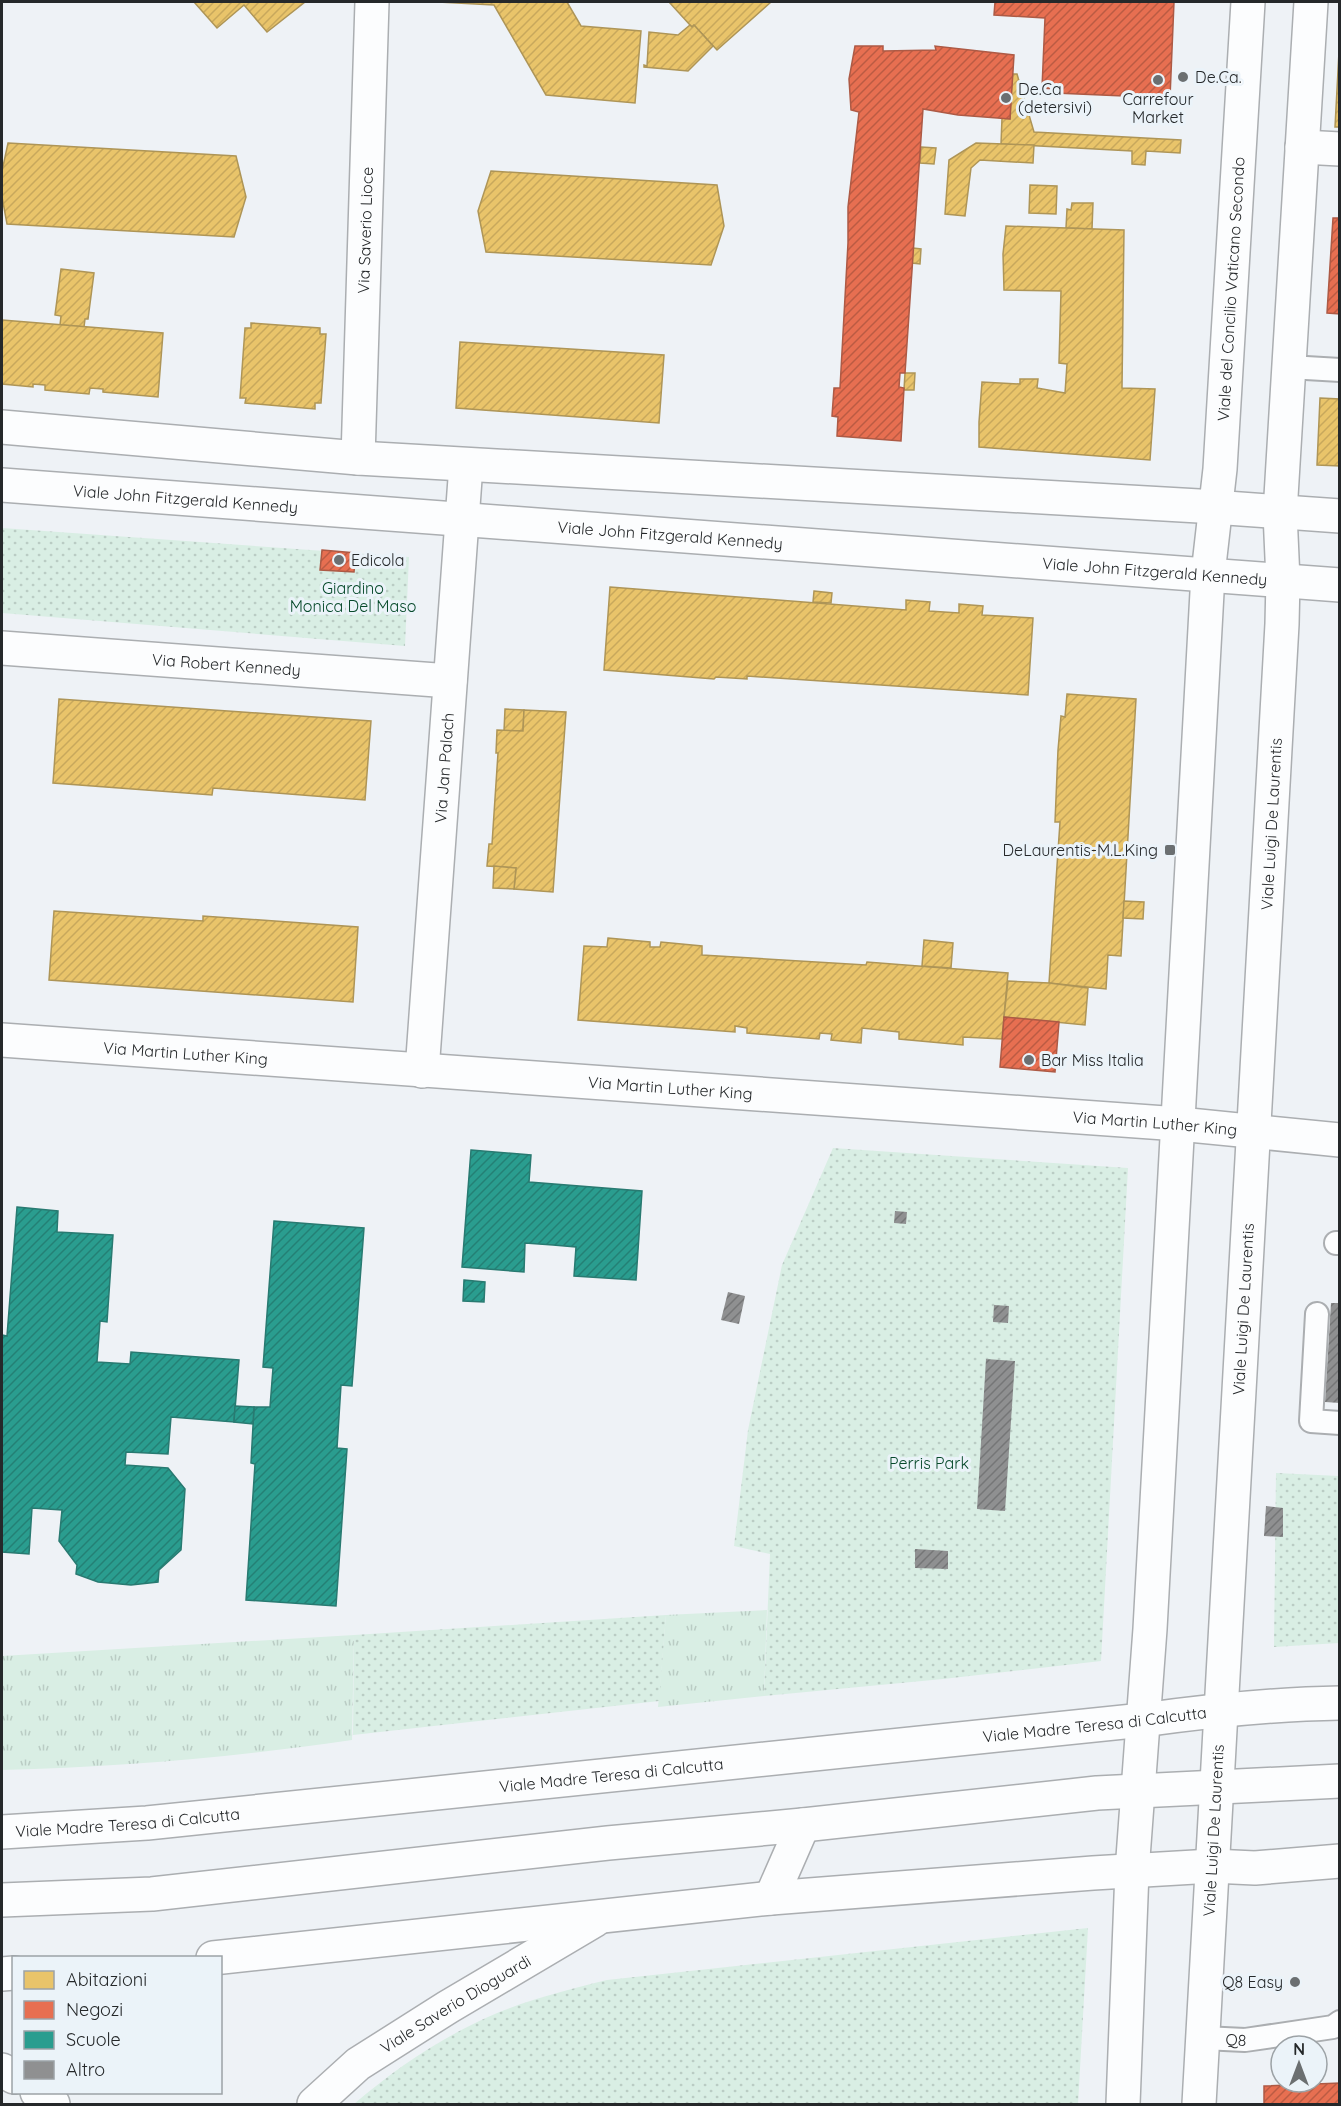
<svg xmlns="http://www.w3.org/2000/svg" width="1341" height="2106" font-family="Quicksand,sans-serif">
<style>
.grass{fill:url(#grass-tufts)}
.park{fill:url(#park-dots)}
.homes{fill:url(#homes-hatch);stroke:#ae9557;stroke-width:1.5}
.shops{fill:url(#shops-hatch);stroke:#ad5a45;stroke-width:1.5}
.schools{fill:url(#schools-hatch);stroke:#287a71;stroke-width:1.5}
.building{fill:url(#building-hatch)}
.lines{fill:none;stroke-linecap:round;stroke-linejoin:round}
.lane-casing{stroke:#abaeb1;stroke-width:26}
.street-casing{stroke:#abaeb1;stroke-width:36}
.secondary-casing{stroke:#abaeb1;stroke-width:36}
.lane{stroke:#fcfdfe;stroke-width:22}
.street{stroke:#fcfdfe;stroke-width:33}
.secondary{stroke:#fcfdfe;stroke-width:33}
.poi-dot{fill:#6b6f71;stroke:#ebf3f9;stroke-width:2}
.labels{text-anchor:middle;stroke-width:6;stroke-linejoin:round;paint-order:stroke}
.poi-label{font-size:16px;fill:#25282a;stroke:#ebf3f9;text-anchor:start}
.street-label{font-size:16px;fill:#25282a;stroke:#ebf3f9}
.park-label{font-size:16px;fill:#074a2b;stroke:#ebf3f9}
</style>
<defs>
<pattern id="grass-tufts" width="24" height="20" patternUnits="userSpaceOnUse" patternTransform="scale(1.5)"><rect width="24" height="20" fill="#d9eee4"/><path d="M3 7l-1-3M5 7V3M7 7l1-3M15 17l-1-3M17 17v-4M19 17l1-3" fill="none" stroke="#baccc4"/></pattern>
<pattern id="park-dots" width="8" height="8" patternUnits="userSpaceOnUse" patternTransform="scale(1.5)"><rect width="8" height="8" fill="#d9eee4"/><path d="M2 2h.1M6 6h.1" fill="none" stroke="#baccc4" stroke-width="1.8" stroke-linecap="round"/></pattern>
<pattern id="homes-hatch" width="6" height="6" patternUnits="userSpaceOnUse" patternTransform="scale(1.5)"><rect width="6" height="6" fill="#e9c46a"/><path d="M-1 1l2-2M0 6l6-6M5 7l2-2" fill="none" stroke="#c8a85c"/></pattern>
<pattern id="shops-hatch" width="6" height="6" patternUnits="userSpaceOnUse" patternTransform="scale(1.5)"><rect width="6" height="6" fill="#e76f51"/><path d="M-1 1l2-2M0 6l6-6M5 7l2-2" fill="none" stroke="#bb5b43"/></pattern>
<pattern id="schools-hatch" width="6" height="6" patternUnits="userSpaceOnUse" patternTransform="scale(1.5)"><rect width="6" height="6" fill="#2a9d8f"/><path d="M-1 1l2-2M0 6l6-6M5 7l2-2" fill="none" stroke="#248075"/></pattern>
<pattern id="building-hatch" width="6" height="6" patternUnits="userSpaceOnUse" patternTransform="scale(1.5)"><rect width="6" height="6" fill="#8f9091"/><path d="M-1 1l2-2M0 6l6-6M5 7l2-2" fill="none" stroke="#757677"/></pattern>
</defs>
<rect width="100%" height="100%" fill="#eef2f6"/>
<g class="grass">
<polygon points="767,1610 764,1696 658,1707 666,1615"/>
<path d="M354 1635 352 1740C236 1757 120 1767 2 1770V1656Z"/>
</g>
<g class="park">
<polygon points="2,528 409,557 405,646 2,613"/>
<polygon points="833,1148 1128,1168 1101,1661 943,1679 764,1696 770,1554 734,1546 748,1430 782,1265"/>
<polygon points="1276,1473 1339,1476 1339,1643 1274,1647"/>
<polygon points="666,1615 659,1701 353,1735 354,1635"/>
<path d="M1088 1928 1078 2104H354C395 2069 439 2039 488 2017 526 2000 567 1990 607 1980Z"/>
</g>
<g class="homes">
<polygon points="194,2 305,2 267,32 244,5 217,28"/>
<polygon points="438,2 567,2 581,26 641,31 635,103 546,95 494,5"/>
<polygon points="669,2 771,2 717,50 694,25 692,27 690,25"/>
<polygon points="690,25 692,27 694,25 713,46 688,71 644,67 644,65 647,66 649,32 678,35"/>
<polygon points="1340,33 1340,127 1335,127"/>
<polygon points="1012,74 1017,74 1034,132 1181,140 1180,153 1146,151 1145,165 1132,164 1132,151 1001,144 1002,118 1010,119"/>
<polygon points="8,143 236,156 246,197 234,237 7,224 2,197 2,171"/>
<polygon points="976,143 1034,145 1033,163 980,160 971,168 965,216 945,214 949,160"/>
<polygon points="921,147 936,148 934,164 920,163"/>
<polygon points="491,171 717,185 724,226 711,265 486,252 478,211"/>
<polygon points="1030,185 1057,186 1056,214 1029,213"/>
<polygon points="1072,203 1093,203 1092,229 1066,228 1067,209 1071,210"/>
<polygon points="1006,226 1124,230 1122,388 1155,389 1150,460 979,447 979,422 982,382 1020,384 1020,379 1038,379 1037,388 1065,393 1067,364 1059,363 1061,291 1004,290 1003,254"/>
<polygon points="913,248 921,249 920,264 912,263"/>
<polygon points="61,269 94,273 88,319 85,319 84,327 60,325 61,316 55,315"/>
<polygon points="2,320 163,333 158,397 103,392 103,389 90,388 89,394 45,390 45,385 33,384 33,387 2,384"/>
<polygon points="251,323 320,328 320,334 326,334 321,403 315,403 315,409 245,403 246,398 240,398 245,328 251,328"/>
<polygon points="460,342 664,355 659,423 456,408"/>
<polygon points="905,373 915,373 914,390 904,390"/>
<polygon points="1320,398 1340,399 1340,466 1317,465"/>
<polygon points="610,587 906,610 906,600 930,602 929,611 959,613 959,604 983,606 982,615 1033,618 1028,695 747,676 747,679 716,677 714,679 604,670"/>
<polygon points="814,591 832,593 831,603 813,602"/>
<polygon points="1067,694 1136,699 1121,956 1108,955 1106,989 1049,983 1060,822 1055,822 1058,750 1061,716 1065,717"/>
<polygon points="59,699 371,721 365,800 213,788 212,795 53,783"/>
<polygon points="505,709 524,710 523,731 504,731"/>
<polygon points="524,710 566,712 553,892 514,889 516,868 487,866 489,844 492,844 498,753 496,753 497,730 523,731"/>
<polygon points="494,866 516,868 514,889 493,888"/>
<polygon points="1124,901 1144,902 1143,919 1123,918"/>
<polygon points="54,911 203,921 203,916 358,927 353,1002 49,980"/>
<polygon points="608,938 650,942 650,947 660,947 661,942 702,946 702,955 866,965 867,962 1008,973 1002,1039 963,1037 963,1045 899,1039 899,1032 862,1028 861,1043 831,1040 832,1034 820,1033 819,1039 747,1033 747,1028 735,1026 735,1032 578,1020 584,946 607,947"/>
<polygon points="924,940 953,943 951,968 922,966"/>
<polygon points="1008,981 1049,983 1088,988 1085,1025 1004,1017"/>
</g>
<g class="shops">
<polygon points="995,2 1174,2 1170,98 1055,93 1055,89 1042,88 1045,18 994,15"/>
<polygon points="855,46 883,46 883,51 936,50 935,46 1014,55 1010,119 958,115 923,109 905,373 900,373 899,387 904,388 901,441 837,436 838,417 832,416 834,388 840,388 848,243 848,207 859,112 851,110 849,79"/>
<polygon points="1333,218 1340,218 1340,314 1327,313"/>
<polygon points="322,550 356,553 354,572 320,570"/>
<polygon points="1004,1017 1059,1022 1055,1072 1000,1067"/>
<polygon points="1340,2083 1340,2104 1264,2104 1264,2086"/>
</g>
<g class="schools">
<polygon points="471,1150 531,1155 529,1182 642,1191 636,1280 574,1276 576,1247 553,1245 525,1243 524,1272 462,1267"/>
<polygon points="17,1207 58,1211 57,1232 113,1235 107,1322 100,1321 97,1362 130,1364 131,1352 239,1360 234,1422 171,1417 168,1454 126,1452 125,1465 168,1468 185,1489 181,1550 159,1570 158,1582 131,1585 98,1582 76,1574 77,1565 59,1541 62,1510 32,1508 29,1554 2,1552 2,1335 7,1336"/>
<polygon points="274,1221 364,1228 352,1386 341,1385 337,1448 347,1449 336,1606 246,1600 255,1464 251,1463 254,1407 270,1407 273,1368 263,1367"/>
<polygon points="464,1280 485,1282 484,1302 463,1301"/>
<polygon points="235,1406 254,1407 253,1424 234,1422"/>
</g>
<g class="building">
<polygon points="895,1211 907,1212 906,1224 894,1223"/>
<polygon points="728,1292 745,1296 739,1324 721,1320"/>
<polygon points="1331,1303 1340,1303 1340,1403 1325,1402"/>
<polygon points="994,1305 1009,1306 1008,1323 993,1322"/>
<polygon points="986,1359 1015,1361 1005,1511 977,1509"/>
<polygon points="1266,1506 1283,1508 1283,1537 1264,1536"/>
<polygon points="915,1549 948,1551 948,1569 915,1568"/>
</g>
<g class="lines">
<g class="lane-casing">
<g id="lane">
<polyline points="1289,367 1340,370"/>
<polyline points="1336,1243 1340,1243"/>
<polyline points="1317,1314 1311,1421 1340,1423"/>
<path id="s1" d="M1203 2038 1245 2040 1333 2027 1340 2022"/>
</g>
</g>
<g class="street-casing">
<g id="street">
<polyline points="1302,147 1340,149"/>
<path id="s2" d="M358 458 372 2"/>
<polyline points="1280,513 1311,2"/>
<path id="s3" d="M1208 574 1220 469 1248 2"/>
<path id="s4" d="M2 648 450 681"/>
<path id="s5" d="M2 1040 1179 1124 1340 1140"/>
<path id="s6" d="M422 1071 466 465"/>
</g>
</g>
<g class="secondary-casing">
<g id="secondary">
<polyline points="2,427 358,458 1199,506 1340,516"/>
<path id="s7" d="M2 485 1340 585"/>
<path id="s8" d="M2 1832 147 1823 1143 1720C1208 1711 1273 1704 1340 1703"/>
<polyline points="771,1898 803,1825"/>
<polyline points="2,1900 152,1894 608,1843 803,1825 1097,1793 1340,1781"/>
<polyline points="213,1958 771,1898 1093,1873 1212,1866 1255,1868 1340,1861"/>
<polyline points="2,1974 14,1973"/>
<polyline points="2,2070 14,2077"/>
<polyline points="37,2092 53,2104"/>
<path id="s9" d="M314 2104 358 2064 448 2007 595 1920"/>
<polyline points="1123,2104 1132,1871 1150,1629 1208,574"/>
<path id="s10" d="M1199 2104C1223 1611 1256 1118 1282 624L1283 580 1280 513"/>
</g>
</g>
<use href="#lane" class="lane"/>
<use href="#street" class="street"/>
<use href="#secondary" class="secondary"/>
</g>
<g class="poi-dot">
<circle cx="1183" cy="77" r="6"/>
<circle cx="1158" cy="80" r="6"/>
<circle cx="1006" cy="98" r="6"/>
<circle cx="339" cy="560" r="6"/>
<rect x="1164" y="844" width="12" height="12" rx="3"/>
<circle cx="1029" cy="1060" r="6"/>
<circle cx="1295" cy="1982" r="6"/>
</g>
<g class="labels">
<g class="poi-label">
<text x="1195" y="83">De.Ca.</text>
<text x="1018" y="95">De.Ca<tspan x="1018" dy="18">(detersivi)</tspan></text>
<text x="1158" y="105" text-anchor="middle">Carrefour<tspan x="1158" dy="18">Market</tspan></text>
<text x="351" y="566">Edicola</text>
<text x="1158" y="856" text-anchor="end">DeLaurentis-M.L.King</text>
<text x="1041" y="1066">Bar Miss Italia</text>
<text x="1283" y="1988" text-anchor="end">Q8 Easy</text>
</g>
<g class="street-label">
<text dy="6" stroke="none"><textPath href="#s2" startOffset="228">Via Saverio Lioce</textPath></text>
<text dy="6" stroke="none"><textPath href="#s3" startOffset="286">Viale del Concilio Vaticano Secondo</textPath></text>
<text dy="6" stroke="none"><textPath href="#s7" startOffset="184">Viale John Fitzgerald Kennedy</textPath></text>
<text dy="6" stroke="none"><textPath href="#s7" startOffset="670">Viale John Fitzgerald Kennedy</textPath></text>
<text dy="6" stroke="none"><textPath href="#s7" startOffset="1156">Viale John Fitzgerald Kennedy</textPath></text>
<text dy="6" stroke="none"><textPath href="#s4" startOffset="225">Via Robert Kennedy</textPath></text>
<text dy="6" stroke="none"><textPath href="#s6" startOffset="304">Via Jan Palach</textPath></text>
<text dy="6" stroke="none"><textPath href="#s10" startOffset="1282">Viale Luigi De Laurentis</textPath></text>
<text dy="6" stroke="none"><textPath href="#s5" startOffset="184">Via Martin Luther King</textPath></text>
<text dy="6" stroke="none"><textPath href="#s5" startOffset="670">Via Martin Luther King</textPath></text>
<text dy="6" stroke="none"><textPath href="#s5" startOffset="1156">Via Martin Luther King</textPath></text>
<text dy="6" stroke="none"><textPath href="#s10" startOffset="796">Viale Luigi De Laurentis</textPath></text>
<text dy="6" stroke="none"><textPath href="#s8" startOffset="1098">Viale Madre Teresa di Calcutta</textPath></text>
<text dy="6" stroke="none"><textPath href="#s8" startOffset="612">Viale Madre Teresa di Calcutta</textPath></text>
<text dy="6" stroke="none"><textPath href="#s8" startOffset="126">Viale Madre Teresa di Calcutta</textPath></text>
<text dy="6" stroke="none"><textPath href="#s10" startOffset="274">Viale Luigi De Laurentis</textPath></text>
<text dy="6" stroke="none"><textPath href="#s9" startOffset="174">Viale Saverio Dioguardi</textPath></text>
<text dy="6" stroke="none"><textPath href="#s1" startOffset="33">Q8</textPath></text>
</g>
<g class="park-label">
<text x="353" y="594">Giardino<tspan x="353" dy="18">Monica Del Maso</tspan></text>
<text x="929" y="1469">Perris Park</text>
</g>
</g>
<rect width="1341" height="2106" fill="none" stroke="#25282a" stroke-width="6"/>
<rect x="12" y="1956" width="210" height="138" fill="#ebf3f9" stroke="#9ca2a6" stroke-width="1.5"/>
<rect x="24" y="1971" width="30" height="18" fill="#e9c46a" stroke="#9ca2a6" stroke-width="1.5"/>
<text x="66" y="1986" font-size="18" fill="#25282a">Abitazioni</text>
<rect x="24" y="2001" width="30" height="18" fill="#e76f51" stroke="#9ca2a6" stroke-width="1.5"/>
<text x="66" y="2016" font-size="18" fill="#25282a">Negozi</text>
<rect x="24" y="2031" width="30" height="18" fill="#2a9d8f" stroke="#9ca2a6" stroke-width="1.5"/>
<text x="66" y="2046" font-size="18" fill="#25282a">Scuole</text>
<rect x="24" y="2061" width="30" height="18" fill="#8f9091" stroke="#9ca2a6" stroke-width="1.5"/>
<text x="66" y="2076" font-size="18" fill="#25282a">Altro</text>
<g transform="translate(1299 2064)"><circle r="28" fill="#ebf3f9" stroke="#9ca2a6" stroke-width="1.5"/>
<path d="M0-4.5L10 22L0 15L-10 22Z" fill="#6b6f71"/>
<text y="-9" font-size="16" font-weight="bold" text-anchor="middle" fill="#25282a">N</text>
</g>
</svg>
